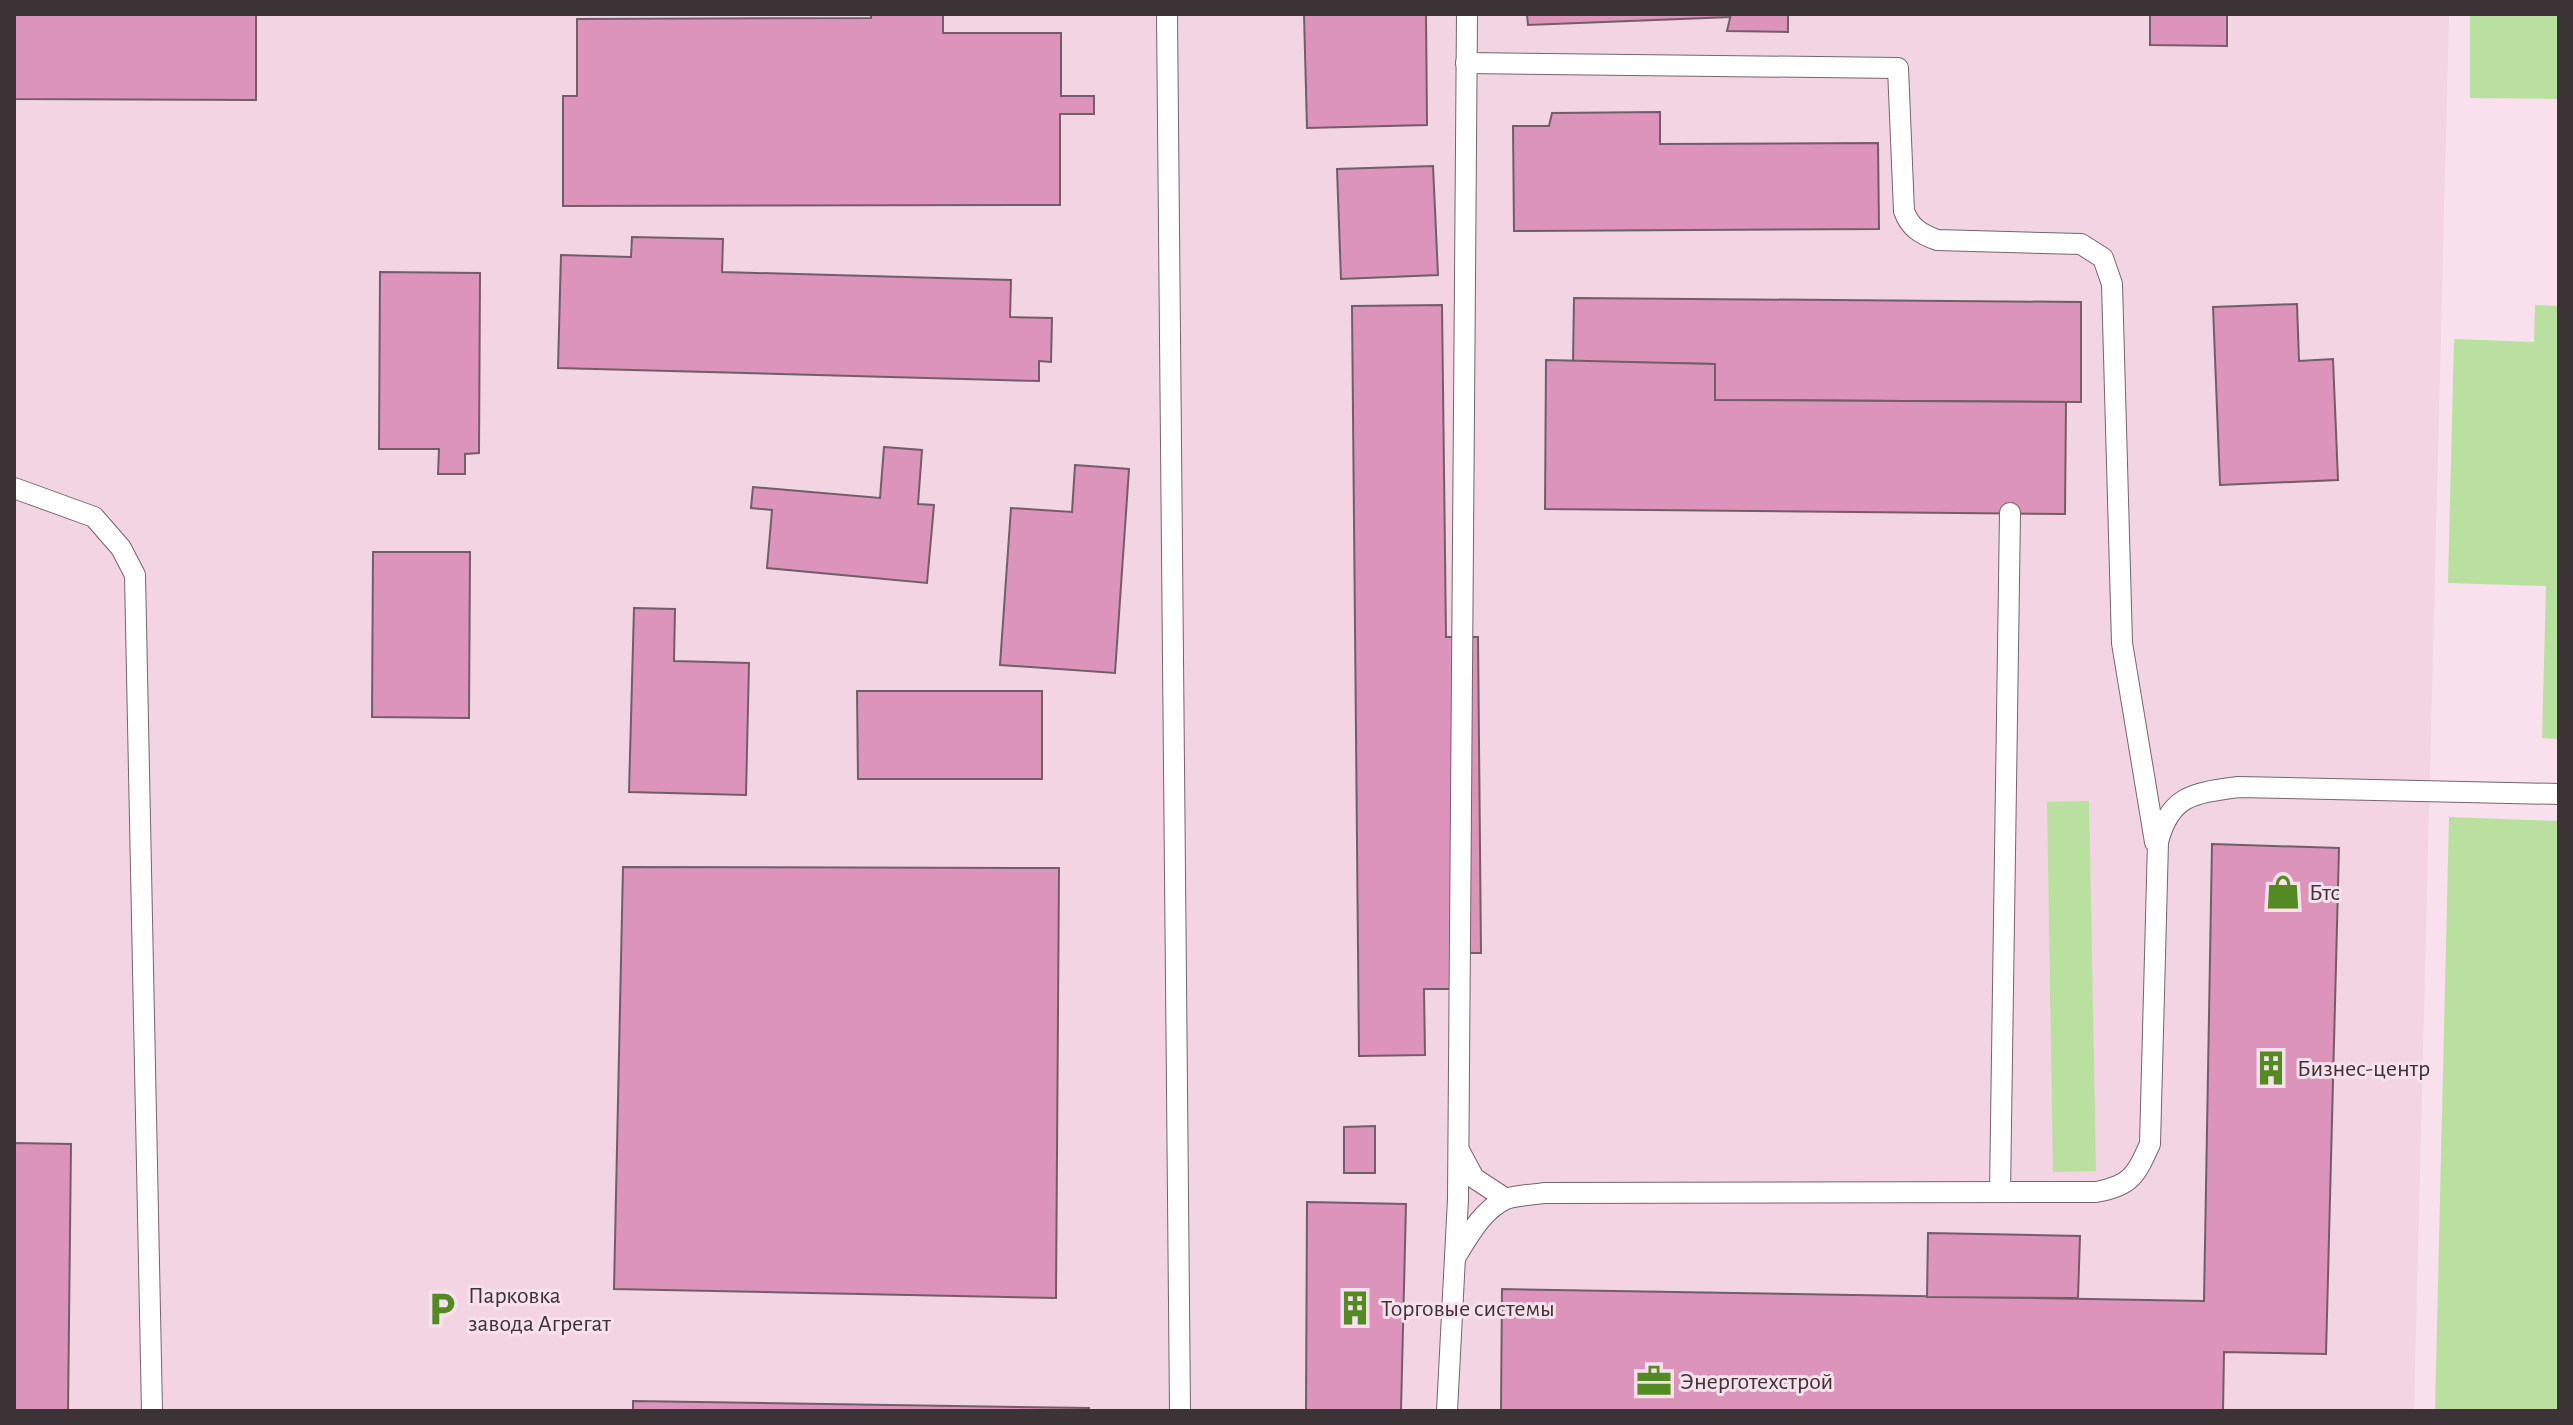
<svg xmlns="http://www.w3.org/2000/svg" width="2573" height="1425" font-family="'Alegreya Sans',sans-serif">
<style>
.built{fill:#f2d4e3}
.green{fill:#b9e09f}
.building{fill:#dc94ba;stroke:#715e68;stroke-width:2}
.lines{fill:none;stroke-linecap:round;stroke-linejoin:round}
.service-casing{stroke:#77646d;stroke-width:22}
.service{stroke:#fff;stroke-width:20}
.labels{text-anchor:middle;stroke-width:6;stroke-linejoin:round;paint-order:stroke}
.poi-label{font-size:24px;fill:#3c3337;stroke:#f8e1ec;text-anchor:start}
</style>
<rect width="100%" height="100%" fill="#f8e1ec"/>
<polygon class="built" points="14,14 2449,14 2414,1411 14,1411"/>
<g class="green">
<polygon points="2470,14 2559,14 2559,99 2470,98"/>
<polygon points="2535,305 2559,306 2559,739 2542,738 2546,586 2448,583 2454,339 2534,342"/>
<polygon points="2089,801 2096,1171 2053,1172 2047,802"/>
<polygon points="2449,817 2559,821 2559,1411 2435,1411"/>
</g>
<g class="building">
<polygon points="14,14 256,14 256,100 14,99"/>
<polygon points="871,14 943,14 943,33 1061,33 1061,96 1094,96 1094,114 1060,114 1060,205 563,206 563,96 577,96 577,19 871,18"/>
<polygon points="1304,14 1426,14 1427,125 1307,128"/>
<polygon points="1527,14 1731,14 1731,17 1528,25"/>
<polygon points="1731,14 1788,14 1788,32 1727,31"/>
<polygon points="2150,14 2227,14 2227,46 2150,45"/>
<polygon points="1660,112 1660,144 1878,143 1879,229 1514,231 1513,126 1549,126 1552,113"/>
<polygon points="1433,166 1438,275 1341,279 1337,169"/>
<polygon points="632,237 723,239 722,272 1011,280 1010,317 1052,318 1051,362 1039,361 1039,381 558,368 561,255 631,257"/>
<polygon points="380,272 480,273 479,453 465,454 465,474 438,474 439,449 379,449"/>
<polygon points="1574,298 2081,302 2081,402 1715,400 1715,364 1573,362"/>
<polygon points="2297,304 2299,361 2333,359 2338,480 2220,485 2213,307"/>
<polygon points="1442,305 1446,637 1478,637 1481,953 1465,953 1465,989 1424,989 1425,1055 1359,1056 1352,306"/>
<polygon points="1546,360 1715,364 1715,400 2066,402 2065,514 1545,509"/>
<polygon points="884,447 922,450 918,504 934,505 927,583 767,568 772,510 751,508 753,487 880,498"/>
<polygon points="1075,465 1129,469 1115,673 1000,665 1011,508 1072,512"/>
<polygon points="373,552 470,552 469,718 372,717"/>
<polygon points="634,608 675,609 674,661 749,663 746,795 629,792"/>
<polygon points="857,691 1042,691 1042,779 858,779"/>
<polygon points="2212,844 2339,848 2326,1354 2224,1352 2223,1411 1501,1411 1502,1289 2204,1301"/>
<polygon points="623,867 1059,868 1056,1298 614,1289"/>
<polygon points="1375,1126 1375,1173 1344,1173 1344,1127"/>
<polygon points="14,1143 71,1144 68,1411 14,1411"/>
<polygon points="1307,1202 1406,1204 1401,1411 1306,1411"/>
<polygon points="1928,1233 2080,1236 2078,1298 1927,1297"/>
<polygon points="633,1401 1089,1408 1089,1411 633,1411"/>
</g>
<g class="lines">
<g class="service-casing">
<g id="service">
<polyline points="1167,14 1180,1411"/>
<path d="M1466 63 1898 68 1904 211C1910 228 1921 234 1937 240L2081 244 2103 258 2112 284 2122 643 2155 842"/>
<polyline points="14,488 94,517 121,548 135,575 152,1411"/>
<polyline points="1460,1152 1474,1178 1506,1199"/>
<polyline points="2000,1192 2010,513"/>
<path d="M1455 1258C1468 1237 1482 1210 1506 1199 1517 1195 1532 1195 1544 1193L2096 1192C2131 1186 2136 1175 2150 1144L2158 842C2170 795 2194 793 2238 787L2559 794"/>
<polyline points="1447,1411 1458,1199 1467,14"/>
</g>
</g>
<use href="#service" class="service"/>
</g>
<defs>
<g id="shop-bare" transform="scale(2.76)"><path d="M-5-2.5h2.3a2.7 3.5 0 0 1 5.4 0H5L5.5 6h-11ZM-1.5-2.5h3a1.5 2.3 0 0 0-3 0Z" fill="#548a23" stroke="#f8e1ec" stroke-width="2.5" paint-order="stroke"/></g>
<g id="building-bare" transform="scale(2.76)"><path d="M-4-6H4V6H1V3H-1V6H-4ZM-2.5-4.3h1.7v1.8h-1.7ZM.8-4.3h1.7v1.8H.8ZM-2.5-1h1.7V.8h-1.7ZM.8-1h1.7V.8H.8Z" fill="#548a23" stroke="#f8e1ec" stroke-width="2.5" paint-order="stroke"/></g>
<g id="parking-bare" transform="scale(2.76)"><path d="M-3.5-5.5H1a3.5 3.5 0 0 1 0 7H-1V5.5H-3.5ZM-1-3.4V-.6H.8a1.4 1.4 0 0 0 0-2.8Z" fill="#548a23" stroke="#f8e1ec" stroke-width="2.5" paint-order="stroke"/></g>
<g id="office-bare" transform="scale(2.76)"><path d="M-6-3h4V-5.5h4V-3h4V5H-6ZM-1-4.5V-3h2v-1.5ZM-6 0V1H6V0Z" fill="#548a23" stroke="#f8e1ec" stroke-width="2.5" paint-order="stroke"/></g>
</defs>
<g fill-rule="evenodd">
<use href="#shop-bare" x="2283" y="892"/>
<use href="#building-bare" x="2271" y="1068"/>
<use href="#building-bare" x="1355" y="1308"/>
<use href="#parking-bare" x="442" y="1309"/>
<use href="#office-bare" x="1654" y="1381"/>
</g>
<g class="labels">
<g class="poi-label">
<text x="2309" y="900">Бтс</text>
<text x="2297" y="1076">Бизнес-центр</text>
<text x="468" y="1303">Парковка<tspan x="468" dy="28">завода Агрегат</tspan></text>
<text x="1381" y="1316">Торговые системы</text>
<text x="1680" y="1389">Энерготехстрой</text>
</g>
</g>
<rect width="2573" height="1425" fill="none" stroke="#3c3337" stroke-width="32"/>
</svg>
